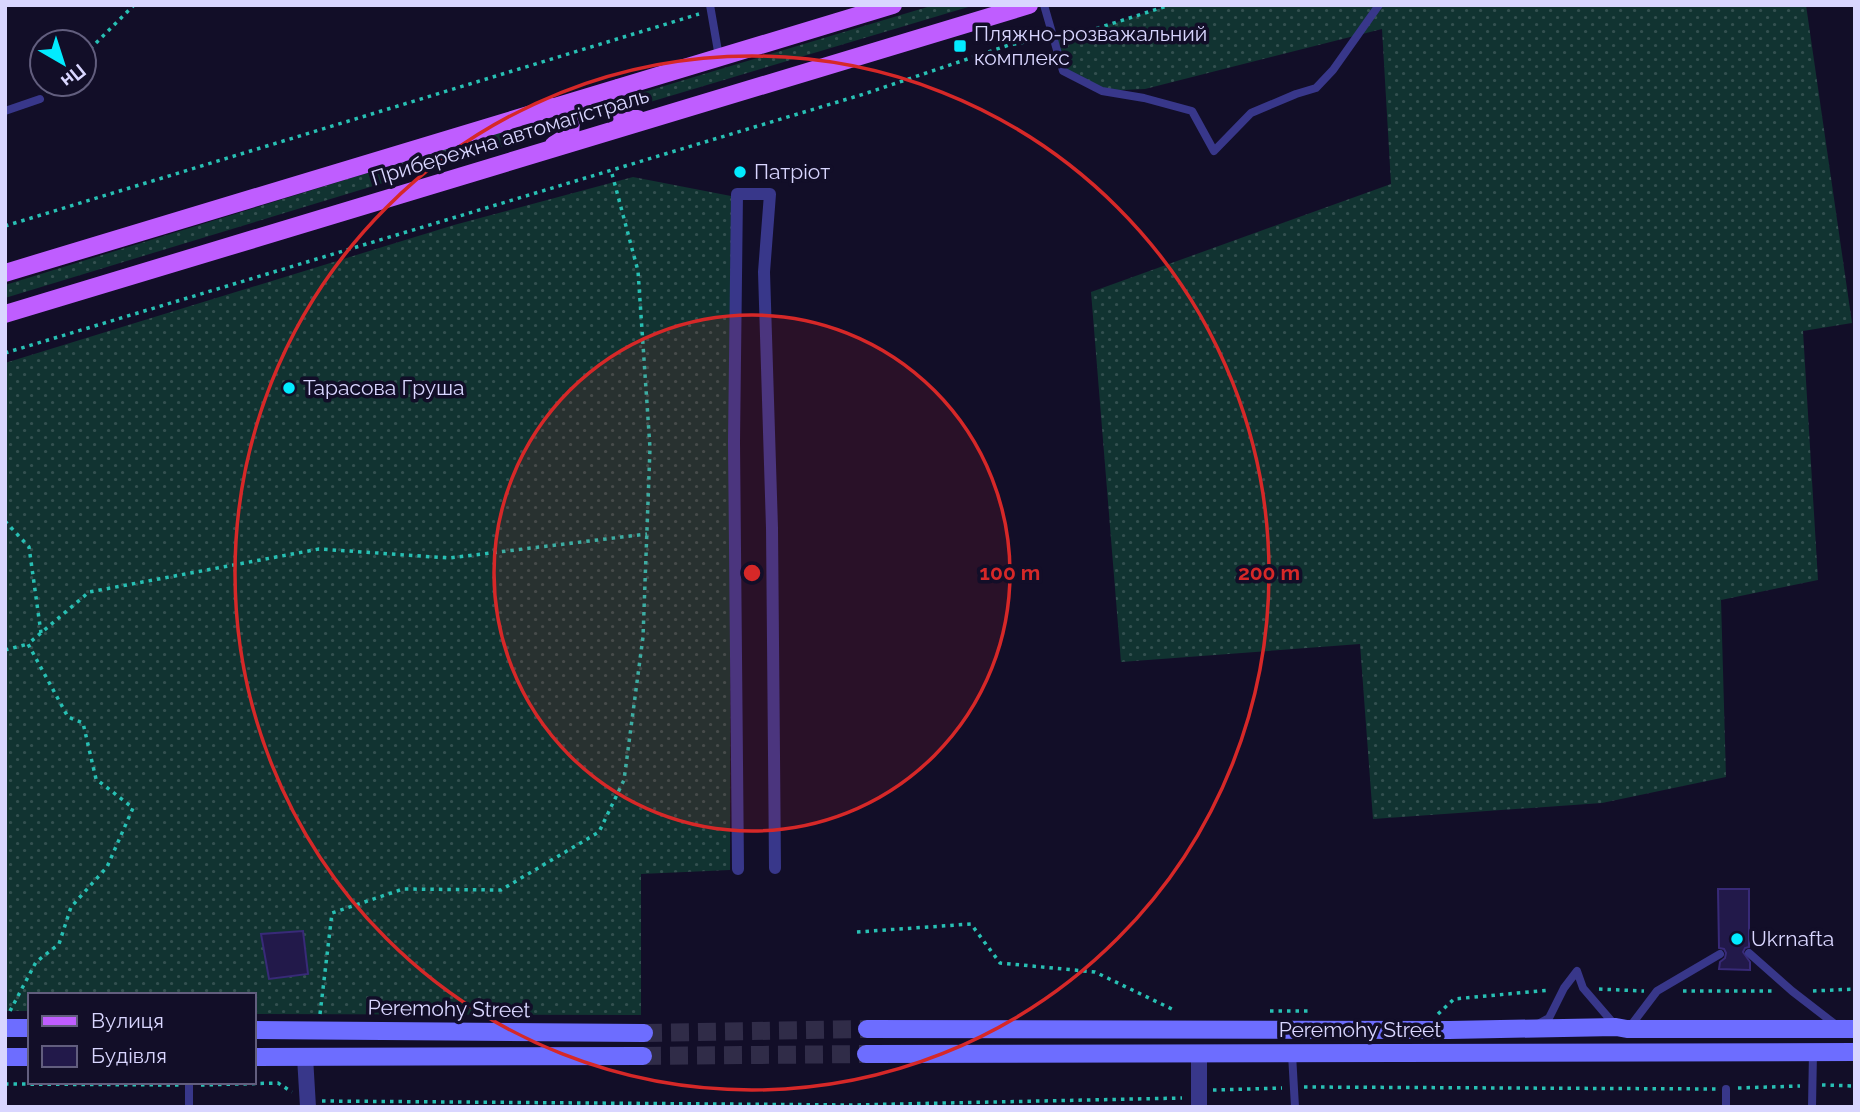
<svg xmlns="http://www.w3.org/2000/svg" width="1860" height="1112" font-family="Raleway,sans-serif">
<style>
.grass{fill:url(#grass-dots)}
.building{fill:#22194a;stroke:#382a78;stroke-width:2}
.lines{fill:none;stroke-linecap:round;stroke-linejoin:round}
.secondary-tunnel{stroke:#302c48;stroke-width:18;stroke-dasharray:18 9;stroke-linecap:butt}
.path{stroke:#28c0b4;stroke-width:3.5;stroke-dasharray:3.5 5;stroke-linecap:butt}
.service{stroke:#38378a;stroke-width:8}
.pedestrian{stroke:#38378a;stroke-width:12}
.minor{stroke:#38378a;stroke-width:16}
.secondary{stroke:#6d6dff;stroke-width:18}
.primary{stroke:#bf5dff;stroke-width:18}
.ring{fill:none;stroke:#d62828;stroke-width:3.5}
.poi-dot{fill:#02ebff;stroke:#120e28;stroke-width:2.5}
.labels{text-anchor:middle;stroke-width:7;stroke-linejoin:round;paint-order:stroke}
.poi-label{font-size:21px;fill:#d9d6ff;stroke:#120e28;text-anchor:start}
.street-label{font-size:21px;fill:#d9d6ff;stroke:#120e28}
.centre{fill:#d62828;stroke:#120e28;stroke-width:3.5}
.ring-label{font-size:21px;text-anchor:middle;font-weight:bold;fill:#d62828;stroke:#120e28;stroke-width:7;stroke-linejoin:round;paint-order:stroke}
</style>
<defs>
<pattern id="grass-dots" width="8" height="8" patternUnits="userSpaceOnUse" patternTransform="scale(1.75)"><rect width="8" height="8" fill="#113331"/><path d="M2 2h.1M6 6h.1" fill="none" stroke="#335050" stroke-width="1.8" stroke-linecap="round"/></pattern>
</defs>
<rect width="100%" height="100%" fill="#120e28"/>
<g class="grass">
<polygon points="934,5 975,5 640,105 634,95"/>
<polygon points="1170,5 1806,5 1852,323 1803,331 1818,580 1721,600 1726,777 1602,803 1373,819 1360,644 1121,662 1091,292 1391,184 1382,29 1145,89 1102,91 1063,71 1055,37 1092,30"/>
<polygon points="549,117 554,131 5,298 5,285"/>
<polygon points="633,177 731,196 730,870 641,874 641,1015 254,1014 254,995 30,995 30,1011 5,1011 5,363 454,225"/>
</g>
<g class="building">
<polygon points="1718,889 1749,889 1749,947 1745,948 1743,952 1750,962 1750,970 1719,969 1720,962 1725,958 1726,953 1724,949 1719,948"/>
<polygon points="303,931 308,974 269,979 261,934"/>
</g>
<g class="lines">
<g class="secondary-tunnel">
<polyline points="644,1033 867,1029"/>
<polyline points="643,1056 866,1054"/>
</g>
<g class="path">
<polyline points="1063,35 1092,30 1170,5"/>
<polyline points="84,55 134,5"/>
<polyline points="46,92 55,84"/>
<polyline points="5,226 699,14"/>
<polyline points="5,353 864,94 1009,45 1041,39"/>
<polyline points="5,521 29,547 41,633"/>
<polyline points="5,650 28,644"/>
<polyline points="857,932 971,924 1000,963 1095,972 1176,1011"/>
<polyline points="1599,989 1644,991"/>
<polyline points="1683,991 1774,991"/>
<polyline points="1813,991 1855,989"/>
<polyline points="10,1011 36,962 59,944 71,907 107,867 133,808 96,779 83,723 68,717 28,644 89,592 319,549 449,558 647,534"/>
<polyline points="1270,1011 1311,1011"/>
<polyline points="320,1014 332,913 403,889 501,890 599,832 624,780 643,637 650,448 638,271 611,170"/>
<polyline points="1438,1014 1454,999 1550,990"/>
<polyline points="5,1084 179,1085"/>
<polyline points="201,1085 278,1083 292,1092"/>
<polyline points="1822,1085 1855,1086"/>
<polyline points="1304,1087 1716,1089"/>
<polyline points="1738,1088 1800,1086"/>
<polyline points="1213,1090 1282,1088"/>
<polyline points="322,1101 852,1105 1182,1098"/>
</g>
<g class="service">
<polyline points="710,5 719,57"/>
<polyline points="1044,5 1063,71 1102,91 1144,98 1192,111 1214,151 1251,113 1296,94 1316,88 1333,70 1379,5"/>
<polyline points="5,111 40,99"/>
<polyline points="1749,953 1792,991 1836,1025"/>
<polyline points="1538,1024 1549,1018 1564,988 1577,971 1583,988 1614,1024"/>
<polyline points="1629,1028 1657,991 1720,954"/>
<polyline points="1292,1054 1295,1107"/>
<polyline points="189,1107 189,1082"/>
<polyline points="1726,1107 1726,1089"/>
<polyline points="1812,1107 1813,1052"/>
</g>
<polyline class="pedestrian" points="738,869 734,442 737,194 770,194 764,272 772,528 775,868"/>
<g class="minor">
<polyline points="1199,1053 1199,1107"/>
<polyline points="305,1057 308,1107"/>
</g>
<g class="secondary">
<polyline points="5,1028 30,1028"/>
<polyline points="867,1029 1449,1030 1616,1027 1627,1029 1855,1029"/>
<polyline points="254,1030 644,1033"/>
<polyline points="866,1054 1855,1052"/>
<polyline points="5,1057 30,1057"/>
<polyline points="254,1057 643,1056"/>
</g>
<g class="primary">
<polyline points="619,88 611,97 612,110 618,119 638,119"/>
<polyline points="551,107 568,109 571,121 570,135 554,145"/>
<polyline points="5,273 893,5"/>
<polyline points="5,314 1029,5"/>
</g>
</g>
<circle cx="752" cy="573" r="258" fill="#d62828" fill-opacity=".12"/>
<g class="ring">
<circle cx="752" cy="573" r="258"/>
<circle cx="752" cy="573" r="517"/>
</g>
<g class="poi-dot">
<rect x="953" y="39" width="14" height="14" rx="3.5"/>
<circle cx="740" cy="172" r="7"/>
<circle cx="289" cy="388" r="7"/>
<circle cx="1737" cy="939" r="7"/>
</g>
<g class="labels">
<g class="poi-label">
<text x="974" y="41">Пляжно-розважальний<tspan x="974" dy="24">комплекс</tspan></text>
<text x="754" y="179">Патріот</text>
<text x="303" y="395">Тарасова Груша</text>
<text x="1751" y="946">Ukrnafta</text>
</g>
<g class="street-label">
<text transform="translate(510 137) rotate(-17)" y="7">Прибережна автомагістраль</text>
<text transform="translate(449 1009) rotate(1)" y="7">Peremohy Street</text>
<text x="1360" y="1037">Peremohy Street</text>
</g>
</g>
<circle cx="752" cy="573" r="10" class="centre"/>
<g class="ring-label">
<text x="1010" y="580">100 m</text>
<text x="1269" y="580">200 m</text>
</g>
<rect width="1860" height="1112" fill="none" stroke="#d9d6ff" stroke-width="14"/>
<rect x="28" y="993" width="228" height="91" fill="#120e28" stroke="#625e7e" stroke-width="2"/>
<rect x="42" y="1016" width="35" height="10" fill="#bf5dff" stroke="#625e7e" stroke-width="2"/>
<text x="91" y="1028" font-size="21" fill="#d9d6ff">Вулиця</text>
<rect x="42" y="1046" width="35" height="21" fill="#22194a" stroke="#625e7e" stroke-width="2"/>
<text x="91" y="1063" font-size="21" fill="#d9d6ff">Будівля</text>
<g transform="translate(63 63) rotate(141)"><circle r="33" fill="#120e28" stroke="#625e7e" stroke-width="2"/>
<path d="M0-5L12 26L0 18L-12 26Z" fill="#02ebff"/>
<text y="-10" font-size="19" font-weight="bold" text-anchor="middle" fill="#d9d6ff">Пн</text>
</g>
</svg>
